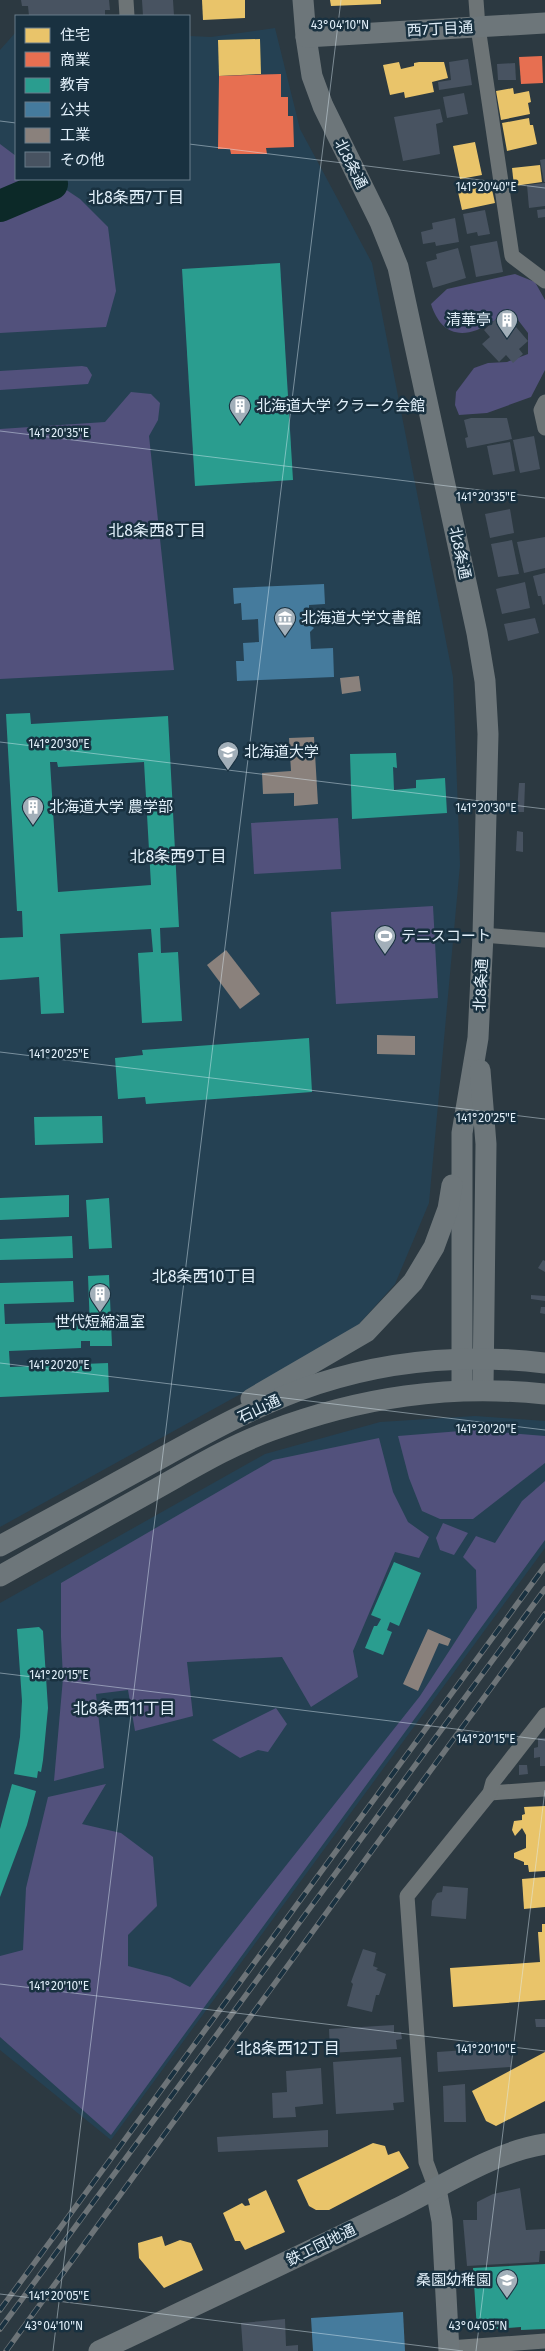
<svg xmlns="http://www.w3.org/2000/svg" width="545" height="2351" font-family="'Fira Sans','Noto Sans JP',sans-serif">
<style>
.built{fill:#254153}
.green{fill:#52517c}
.homes{fill:#e9c46a}
.shops{fill:#e76f51}
.schools{fill:#2a9d8f;fill-rule:evenodd}
.public{fill:#457b9d}
.industry{fill:#8a817c}
.lines{fill:none;stroke-linecap:round;stroke-linejoin:round}
.river{stroke:#0c2928;stroke-width:32}
.building{fill:#485361}
.street{stroke:#6d7476;stroke-width:15}
.secondary{stroke:#6d767a;stroke-width:21}
.rail-casing{stroke:#6d7478;stroke-width:5.5}
.rail{stroke:#193140;stroke-width:4;stroke-dasharray:11;stroke-linecap:butt}
.ticks{fill:none;stroke:#e1eff9;stroke-width:1;stroke-opacity:0.45}
.labels{text-anchor:middle;stroke-width:5;stroke-linejoin:round;paint-order:stroke}
.street-label{font-size:15px;fill:#e1eff9;stroke:#193140}
.poi-label{font-size:15px;fill:#e1eff9;stroke:#193140;text-anchor:start}
.neighbourhood-label{font-size:16px;fill:#e1eff9;stroke:#193140}
.ticks-label{font-size:12px;text-anchor:middle;fill:#e1eff9;stroke:#193140;stroke-width:5;stroke-linejoin:round;paint-order:stroke}
</style>
<rect width="100%" height="100%" fill="#2c3941"/>
<g class="built">
<polygon points="275,28 300,129 372,263 453,677 460,865 429,1203 395,1284 351,1333 0,1527 0,50 16,32 16,179 189,179 189,36 211,37"/>
<polygon points="475,1416 545,1421 545,1548 111,2140 0,2050 0,1603 265,1454 380,1422"/>
</g>
<g class="green">
<polygon points="0,144 16,156 16,179 50,179 80,199 108,227 116,291 106,327 0,333"/>
<path d="M515 274 535 282 545 300V370L531 397 487 413 459 415 455 405 456 392 474 368 488 363 507 362 528 354V333L518 320C510 321 498 319 491 322 486 324 482 328 477 330 452 339 438 326 431 304L447 289Z"/>
<polygon points="82,366 87,367 92,375 88,384 0,390 0,371"/>
<polygon points="131,392 151,394 160,403 158,420 149,436 174,670 0,679 0,429 105,422"/>
<polygon points="338,818 341,869 254,874 251,823"/>
<polygon points="433,906 438,998 336,1004 331,912"/>
<polygon points="473,1430 545,1436 545,1463 473,1519 440,1519 422,1511 409,1478 398,1436"/>
<polygon points="379,1438 393,1492 408,1522 429,1537 419,1558 395,1552 353,1651 358,1677 311,1707 282,1657 187,1662 193,1716 135,1731 128,1690 96,1694 104,1768 54,1781 63,1678 61,1637 61,1583 273,1460"/>
<polygon points="545,1481 545,1540 111,2135 0,2037 0,1956 23,1950 26,1888 48,1797 106,1784 82,1824 121,1833 153,1857 157,1906 128,1935 128,1966 170,1977 190,1987 420,1696 477,1608 476,1570 463,1557 476,1536 495,1543 522,1501"/>
<polygon points="443,1523 468,1533 454,1555 440,1550 436,1538"/>
<polygon points="276,1708 287,1724 268,1752 258,1750 240,1758 212,1740"/>
</g>
<g class="homes">
<polygon points="202,0 245,0 245,18 203,20"/>
<polygon points="330,0 381,0 381,4 331,6"/>
<polygon points="260,39 261,74 219,76 218,40"/>
<polygon points="399,62 401,69 414,66 414,63 419,62 444,62 448,78 432,82 434,92 405,98 404,92 390,95 383,65"/>
<polygon points="513,88 514,94 529,91 531,102 528,103 530,114 501,120 496,91"/>
<polygon points="529,118 530,125 533,125 537,144 507,151 502,123"/>
<polygon points="475,142 482,175 460,179 453,146"/>
<polygon points="540,165 542,182 514,186 512,168"/>
<polygon points="491,185 495,203 462,210 458,192"/>
<polygon points="545,1806 545,1871 529,1872 528,1865 524,1865 524,1862 514,1858 514,1853 526,1848 526,1835 522,1828 515,1836 512,1830 514,1821 522,1820 522,1815 525,1814 524,1807"/>
<polygon points="545,1877 545,1907 524,1909 522,1879"/>
<polygon points="542,1924 545,1924 545,2000 453,2007 450,1968 540,1962 538,1932 542,1932"/>
<polygon points="545,2052 545,2101 496,2126 486,2121 472,2091"/>
<polygon points="373,2143 385,2146 388,2155 399,2151 409,2168 329,2210 316,2210 309,2206 297,2180"/>
<polygon points="266,2190 285,2232 245,2250 240,2241 235,2241 223,2213 242,2203 245,2206 250,2205 248,2199"/>
<polygon points="162,2236 165,2246 180,2240 191,2243 203,2270 164,2288 139,2258 138,2243"/>
</g>
<g class="shops">
<polygon points="542,56 543,83 521,84 519,57"/>
<polygon points="281,74 281,97 288,97 288,116 293,116 294,147 266,148 267,154 231,154 230,149 218,149 219,76"/>
</g>
<g class="schools">
<polygon points="280,263 293,480 195,486 182,269"/>
<path d="M30 713 31 724 168 716 179 927 160 928 161 953 178 952 182 1021 142 1023 138 953 153 952 151 929 60 934 64 1013 41 1014 39 977 0 980V938L23 937 22 911H17L6 714ZM50 762H57L58 767 144 762 151 885 58 892Z"/>
<polygon points="396,753 397,768 393,767 394,790 416,788 416,780 445,778 447,813 352,819 350,754"/>
<polygon points="309,1038 312,1092 146,1104 145,1097 118,1099 115,1058 143,1055 142,1050"/>
<polygon points="102,1116 103,1143 35,1145 34,1117"/>
<polygon points="69,1195 69,1217 0,1220 0,1198"/>
<polygon points="109,1198 112,1248 89,1249 86,1200"/>
<polygon points="72,1236 73,1258 0,1260 0,1239"/>
<polygon points="109,1275 112,1346 90,1346 90,1341 81,1341 81,1348 9,1351 10,1367 108,1363 109,1392 0,1397 0,1283 73,1281 74,1302 4,1304 5,1324 77,1322 78,1329 90,1328 88,1276"/>
<polygon points="394,1562 421,1573 399,1626 390,1622 387,1630 392,1632 383,1655 365,1648 374,1626 377,1626 381,1619 371,1615"/>
<polygon points="39,1627 43,1631 48,1708 43,1760 41,1772 38,1771 37,1778 14,1774 20,1737 22,1701 17,1629"/>
<polygon points="12,1784 36,1791 27,1825 0,1897 0,1829"/>
<polygon points="545,2264 545,2329 521,2330 521,2327 477,2330 473,2268"/>
</g>
<g class="public">
<polygon points="324,584 325,604 309,605 309,624 314,628 310,632 311,649 333,648 334,677 237,681 236,661 244,661 243,643 259,642 258,619 242,620 241,603 234,604 233,588"/>
<polygon points="403,2312 405,2351 313,2351 311,2318"/>
</g>
<g class="industry">
<polygon points="359,676 361,691 342,694 340,678"/>
<polygon points="314,737 318,804 294,806 294,793 263,794 262,773 291,771 289,738"/>
<polygon points="226,950 260,994 240,1009 207,965"/>
<polygon points="377,1035 415,1036 415,1055 377,1054"/>
<polygon points="428,1629 451,1639 448,1646 439,1643 418,1691 403,1684"/>
</g>
<g class="lines">
<polyline class="river" points="0,206 52,184"/>
</g>
<g class="building">
<polygon points="21,0 109,0 110,10 105,10 105,16 29,16 28,6 22,6"/>
<polygon points="142,0 173,0 174,16 143,16"/>
<polygon points="468,59 472,85 439,90 438,82 451,80 449,62"/>
<polygon points="515,63 516,80 498,80 497,64"/>
<polygon points="464,93 468,114 447,118 443,97"/>
<polygon points="440,109 443,122 436,124 440,154 403,161 394,117"/>
<polygon points="545,159 545,182 544,182 540,160"/>
<polygon points="545,183 545,206 529,208 527,185"/>
<polygon points="545,209 545,217 538,218 537,210"/>
<polygon points="485,210 490,234 478,236 477,232 467,234 463,214"/>
<polygon points="455,218 459,242 436,246 435,242 423,244 421,232 433,229 432,223"/>
<polygon points="497,241 503,272 476,277 470,246"/>
<polygon points="458,248 466,278 433,288 426,262 437,259 436,254"/>
<polygon points="499,316 512,331 516,327 528,341 519,349 523,354 513,363 506,355 499,362 482,344 490,337 484,330"/>
<polygon points="471,418 507,418 512,439 467,448 465,438 468,437 464,420"/>
<polygon points="534,436 540,469 520,473 513,440"/>
<polygon points="510,442 515,471 493,475 487,446"/>
<polygon points="510,509 514,533 490,538 485,514"/>
<polygon points="545,537 545,568 524,573 517,542"/>
<polygon points="512,540 519,574 498,577 491,544"/>
<polygon points="545,573 545,604 543,605 541,596 538,596 533,576"/>
<polygon points="525,582 530,608 502,614 496,589"/>
<polygon points="535,618 539,633 508,641 504,624"/>
<polygon points="519,783 525,783 524,812 517,812"/>
<polygon points="517,831 523,832 523,852 516,851"/>
<polygon points="543,1260 545,1261 545,1272 538,1268"/>
<polygon points="531,1295 545,1296 545,1301 531,1299"/>
<polygon points="541,1307 545,1307 545,1314 540,1313"/>
<polygon points="538,1738 545,1738 545,1766 540,1766 540,1757 534,1758 534,1748 538,1747"/>
<polygon points="519,1765 527,1765 528,1774 519,1775"/>
<polygon points="443,1886 468,1888 466,1919 431,1916 432,1901 437,1893 442,1892"/>
<polygon points="363,1949 376,1953 373,1966 378,1968 376,1970 386,1974 379,1995 376,1995 372,2012 347,2006 353,1984 351,1982"/>
<polygon points="535,2019 545,2019 545,2027 536,2027"/>
<polygon points="394,2025 394,2033 401,2032 402,2039 396,2040 397,2049 330,2053 329,2029"/>
<polygon points="510,2047 511,2067 438,2072 437,2052"/>
<polygon points="401,2057 404,2102 393,2103 394,2110 336,2114 333,2062"/>
<polygon points="321,2068 323,2104 295,2107 296,2117 273,2118 272,2093 287,2092 286,2071"/>
<polygon points="465,2084 466,2122 444,2122 443,2086"/>
<polygon points="328,2130 328,2147 218,2152 217,2137"/>
<polygon points="520,2188 526,2230 545,2229 545,2251 540,2251 539,2262 467,2266 463,2220 477,2220 477,2202 493,2194"/>
<polygon points="285,2319 286,2346 298,2345 298,2351 243,2351 241,2323"/>
</g>
<g class="lines">
<g class="street">
<polyline points="126,0 127,16"/>
<polyline points="476,0 478,27 512,256 545,281"/>
<polyline points="545,402 541,410 545,428"/>
<polyline points="483,935 545,940"/>
<polyline points="490,1793 545,1789"/>
<polyline points="436,2189 426,2162 407,1896 490,1793 493,1782 545,1715"/>
<polyline points="449,2348 545,2341"/>
</g>
<g class="secondary">
<polyline points="303,0 306,37 312,76 323,106 380,222 398,267 477,633 485,681 488,734 483,935 478,1038 462,1133 462,1390"/>
<polyline points="306,37 545,23"/>
<polyline points="480,1070 486,1144 483,1389"/>
<polyline points="251,1399 366,1332 413,1282 434,1247 448,1209 452,1185"/>
<path d="M0 1546C54 1517 109 1487 163 1457 212 1430 263 1402 317 1384 390 1360 469 1354 545 1363"/>
<path d="M0 1576C51 1548 101 1519 152 1491 190 1470 229 1446 270 1431 361 1397 449 1384 545 1394"/>
<polyline points="436,2189 442,2221 449,2351"/>
<path d="M99 2351C198 2304 298 2257 396 2209 443 2186 493 2152 545 2144"/>
</g>
<g class="rail-casing">
<g id="rail">
<polyline points="0,2310 545,1566"/>
<polyline points="0,2329 545,1589"/>
<polyline points="6,2351 545,1614"/>
</g>
</g>
<use href="#rail" class="rail"/>
</g>
<path class="ticks" d="M0 121 16 123M189 144 545 188M0 431 545 498M0 742 545 809M0 1052 545 1119M0 1363 545 1430M0 1673 545 1740M0 1984 545 2051M0 2294 463 2351M53 2351 341 0M476 2351 545 1790"/>
<defs>
<g id="building-pin" transform="scale(1.125)"><path d="M0 17L-7.5 6A9.5 9.5 0 1 1 7.5 6Z" fill="#a2afb9" stroke="#193140"/><path d="M-4-6H4V6H1V3H-1V6H-4ZM-2.5-4.3h1.7v1.8h-1.7ZM.8-4.3h1.7v1.8H.8ZM-2.5-1h1.7V.8h-1.7ZM.8-1h1.7V.8H.8Z" fill="#fff"/></g>
<g id="museum-pin" transform="scale(1.125)"><path d="M0 17L-7.5 6A9.5 9.5 0 1 1 7.5 6Z" fill="#a2afb9" stroke="#193140"/><path d="M0-6L6-3V-2H-6V-3ZM-5-1h2V3h-2ZM-1-1h2V3h-2ZM3-1h2V3H3ZM-6 4H6V6H-6Z" fill="#fff"/></g>
<g id="university-pin" transform="scale(1.125)"><path d="M0 17L-7.5 6A9.5 9.5 0 1 1 7.5 6Z" fill="#a2afb9" stroke="#193140"/><path d="M0-5L7-2L0 1L-7-2ZM-4 1L0 2.5L4 1V4Q0 6-4 4Z" fill="#fff"/></g>
<g id="stadium-pin" transform="scale(1.125)"><path d="M0 17L-7.5 6A9.5 9.5 0 1 1 7.5 6Z" fill="#a2afb9" stroke="#193140"/><path d="M0-5a6.5 5 0 1 0 0 10a6.5 5 0 1 0 0-10ZM-3.5-1.8h7v3.6h-7Z" fill="#fff"/></g>
<g id="school-pin" transform="scale(1.125)"><path d="M0 17L-7.5 6A9.5 9.5 0 1 1 7.5 6Z" fill="#a2afb9" stroke="#193140"/><path d="M0-5L7-2L0 1L-7-2ZM-4 1L0 2.5L4 1V4Q0 6-4 4Z" fill="#fff"/></g>
</defs>
<g fill-rule="evenodd">
<use href="#building-pin" x="507" y="320"/>
<use href="#building-pin" x="240" y="406"/>
<use href="#museum-pin" x="285" y="618"/>
<use href="#university-pin" x="228" y="752"/>
<use href="#building-pin" x="33" y="807"/>
<use href="#stadium-pin" x="385" y="936"/>
<use href="#building-pin" x="100" y="1294"/>
<use href="#school-pin" x="507" y="2280"/>
</g>
<g class="labels">
<g class="street-label">
<text transform="translate(440 29) rotate(-3)" y="5">西7丁目通</text>
<text transform="translate(351 164) rotate(63)" y="5">北8条通</text>
<text transform="translate(460 553) rotate(78)" y="5">北8条通</text>
<text transform="translate(481 985) rotate(-87)" y="5">北8条通</text>
<text transform="translate(259 1409) rotate(-25)" y="5">石山通</text>
<text transform="translate(321 2245) rotate(-26)" y="5">鉄工団地通</text>
</g>
<g class="poi-label">
<text x="491" y="325" text-anchor="end">清華亭</text>
<text x="256" y="411">北海道大学 クラーク会館</text>
<text x="301" y="623">北海道大学文書館</text>
<text x="244" y="757">北海道大学</text>
<text x="49" y="812">北海道大学 農学部</text>
<text x="401" y="941">テニスコート</text>
<text x="100" y="1327" text-anchor="middle">世代短縮温室</text>
<text x="491" y="2285" text-anchor="end">桑園幼稚園</text>
</g>
<g class="neighbourhood-label">
<text x="136" y="203">北8条西7丁目</text>
<text x="157" y="536">北8条西8丁目</text>
<text x="178" y="862">北8条西9丁目</text>
<text x="204" y="1282">北8条西10丁目</text>
<text x="124" y="1714">北8条西11丁目</text>
<text x="288" y="2054">北8条西12丁目</text>
</g>
</g>
<g class="ticks-label">
<text x="340" y="29">43°04'10"N</text>
<text x="486" y="191">141°20'40"E</text>
<text x="59" y="437">141°20'35"E</text>
<text x="486" y="501">141°20'35"E</text>
<text x="59" y="748">141°20'30"E</text>
<text x="486" y="812">141°20'30"E</text>
<text x="59" y="1058">141°20'25"E</text>
<text x="486" y="1122">141°20'25"E</text>
<text x="59" y="1369">141°20'20"E</text>
<text x="486" y="1433">141°20'20"E</text>
<text x="59" y="1679">141°20'15"E</text>
<text x="486" y="1743">141°20'15"E</text>
<text x="59" y="1990">141°20'10"E</text>
<text x="486" y="2053">141°20'10"E</text>
<text x="59" y="2300">141°20'05"E</text>
<text x="54" y="2330">43°04'10"N</text>
<text x="478" y="2330">43°04'05"N</text>
</g>
<rect x="15" y="15" width="175" height="165" fill="#193140" stroke="#697d8a"/>
<rect x="25" y="28" width="25" height="15" fill="#e9c46a" stroke="#697d8a"/>
<text x="60" y="40" font-size="15" fill="#e1eff9">住宅</text>
<rect x="25" y="52" width="25" height="15" fill="#e76f51" stroke="#697d8a"/>
<text x="60" y="65" font-size="15" fill="#e1eff9">商業</text>
<rect x="25" y="78" width="25" height="15" fill="#2a9d8f" stroke="#697d8a"/>
<text x="60" y="90" font-size="15" fill="#e1eff9">教育</text>
<rect x="25" y="102" width="25" height="15" fill="#457b9d" stroke="#697d8a"/>
<text x="60" y="115" font-size="15" fill="#e1eff9">公共</text>
<rect x="25" y="128" width="25" height="15" fill="#8a817c" stroke="#697d8a"/>
<text x="60" y="140" font-size="15" fill="#e1eff9">工業</text>
<rect x="25" y="152" width="25" height="15" fill="#485361" stroke="#697d8a"/>
<text x="60" y="165" font-size="15" fill="#e1eff9">その他</text>
</svg>
